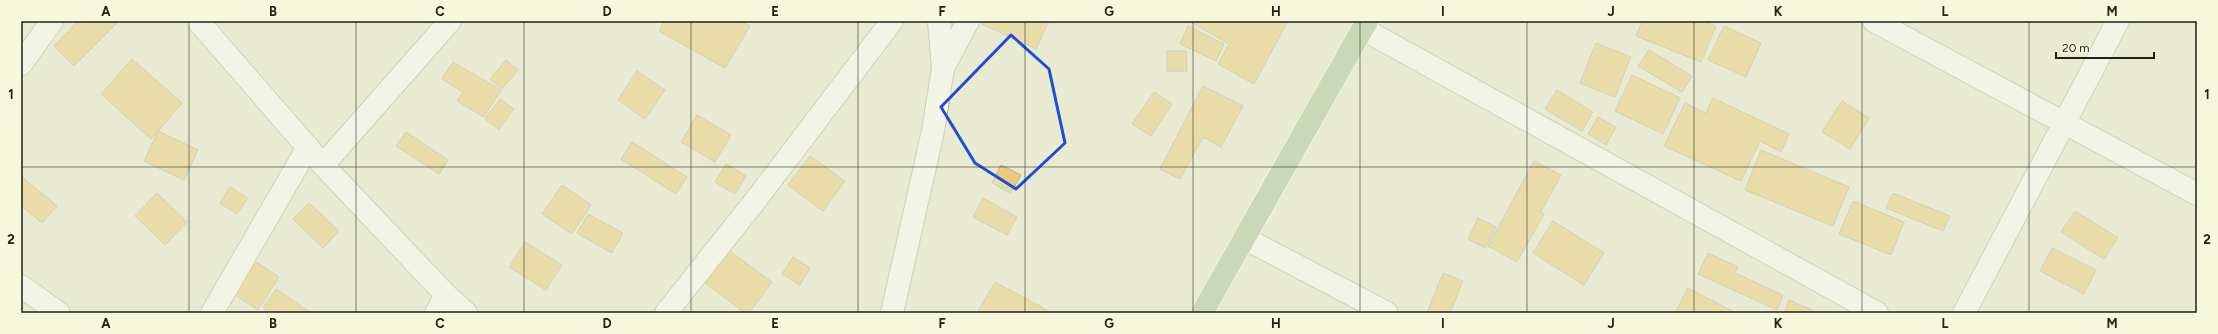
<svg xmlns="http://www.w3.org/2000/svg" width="2218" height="334" font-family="Figtree,sans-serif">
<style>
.building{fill:#edca79;stroke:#b6ac95}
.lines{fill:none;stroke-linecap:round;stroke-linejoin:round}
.minor-casing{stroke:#afb299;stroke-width:24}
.major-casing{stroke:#fff;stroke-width:24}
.minor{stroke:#fff;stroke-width:22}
.major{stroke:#a6c29a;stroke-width:22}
.marked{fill:none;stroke:#1d4ed8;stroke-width:3;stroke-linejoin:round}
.grid{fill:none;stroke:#212118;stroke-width:1;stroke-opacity:0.55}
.neatline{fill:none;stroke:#212118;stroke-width:1.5}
.grid-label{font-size:13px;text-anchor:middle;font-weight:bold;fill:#212118}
</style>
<rect width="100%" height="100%" fill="#e8ebd1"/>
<g class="building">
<polygon points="78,21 117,23 74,66 54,46"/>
<polygon points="664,21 740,21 750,26 725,68 659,31"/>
<polygon points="983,21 1049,21 1036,49 982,24"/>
<polygon points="1193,21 1288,21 1254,84 1218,64 1229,44 1192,23"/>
<polygon points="1642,21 1702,21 1716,26 1701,62 1636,36"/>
<polygon points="1188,26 1224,44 1216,61 1180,44"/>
<polygon points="1724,26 1761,43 1746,77 1708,60"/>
<polygon points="1596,43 1631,57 1615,97 1580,83"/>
<polygon points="1649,50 1692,76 1682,92 1638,66"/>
<polygon points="1167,51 1186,51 1187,71 1167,71"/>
<polygon points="132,59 182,103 151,139 101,94"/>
<polygon points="506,60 518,70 502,89 490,79"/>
<polygon points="453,62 501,90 484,117 457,101 463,92 442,79"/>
<polygon points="637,71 665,90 645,119 618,100"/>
<polygon points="1632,75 1680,98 1663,134 1615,111"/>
<polygon points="1203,86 1243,106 1221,147 1203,137 1180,179 1160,169"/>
<polygon points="1557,90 1593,112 1582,131 1545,109"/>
<polygon points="1154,92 1172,104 1151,136 1132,124"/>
<polygon points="1713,98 1789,134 1781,152 1760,141 1741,181 1664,146 1685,103 1706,113"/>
<polygon points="500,99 514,109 499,129 485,119"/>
<polygon points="1842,101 1869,118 1850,149 1822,132"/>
<polygon points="697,115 731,135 715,162 681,142"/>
<polygon points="1598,117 1616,127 1606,145 1588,134"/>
<polygon points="158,131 198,150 184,180 144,161"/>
<polygon points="406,132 448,160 439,174 396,146"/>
<polygon points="632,142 687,177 676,194 621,159"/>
<polygon points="1761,150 1849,187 1833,226 1745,190"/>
<polygon points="810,156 845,181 823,211 788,185"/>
<polygon points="1534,161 1561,175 1541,212 1544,214 1517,262 1488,246"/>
<polygon points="726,164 746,176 735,194 715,182"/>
<polygon points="1001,165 1021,175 1011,193 992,183"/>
<polygon points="21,176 57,206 42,223 21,206"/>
<polygon points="562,185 591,205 572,234 542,214"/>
<polygon points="230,187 248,198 237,214 220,203"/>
<polygon points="157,193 187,222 165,245 135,216"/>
<polygon points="1893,193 1950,216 1943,231 1886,208"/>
<polygon points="983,198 1017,217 1007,235 973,217"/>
<polygon points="1853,201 1904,222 1891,255 1839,234"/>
<polygon points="309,203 339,231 323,248 293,219"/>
<polygon points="2075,211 2118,238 2104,259 2061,232"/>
<polygon points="588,214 623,233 612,253 577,233"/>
<polygon points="1478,218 1496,227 1485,248 1468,239"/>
<polygon points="1553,221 1604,253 1584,285 1533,253"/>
<polygon points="525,242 562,265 546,290 509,267"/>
<polygon points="724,247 772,282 749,313 745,313 700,279"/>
<polygon points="2052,248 2096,270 2084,294 2040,271"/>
<polygon points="1708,253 1738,267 1735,273 1783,295 1777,310 1698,274"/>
<polygon points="247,256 279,277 258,310 226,289"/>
<polygon points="793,257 810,268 800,285 782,274"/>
<polygon points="1443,273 1463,281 1450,313 1427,313"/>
<polygon points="995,282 1047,310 1045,313 977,313"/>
<polygon points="1688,288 1736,313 1675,313"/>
<polygon points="276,289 311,313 270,313 263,308"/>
<polygon points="1789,300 1812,310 1810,313 1784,313"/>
</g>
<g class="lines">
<g class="minor-casing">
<g id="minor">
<polyline points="198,21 323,165 446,295 466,313"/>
<polyline points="1874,21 2197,194"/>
<polyline points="1363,29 1877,313"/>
<polyline points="21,64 52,21"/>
<polyline points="943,68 968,21"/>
<polyline points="323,165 450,21"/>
<polyline points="1244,238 1387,313"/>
<polyline points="21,286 59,313"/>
<polyline points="212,313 308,147"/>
<polyline points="436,313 446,295"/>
<polyline points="666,313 755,201 892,21"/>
<polyline points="892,313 933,131 943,68 939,21"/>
<polyline points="1964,313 2118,21"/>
</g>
</g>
<g class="major-casing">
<polyline id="major" points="1202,313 1367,21"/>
</g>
<use href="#minor" class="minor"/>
<use href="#major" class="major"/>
</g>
<path d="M0 0H2218V334H0ZM1011 35 1049 69 1065 143 1016 189 975 163 941 107Z" fill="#e8ebd1" fill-opacity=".55" fill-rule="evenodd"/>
<path class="marked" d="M1011 35 1049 69 1065 143 1016 189 975 163 941 107Z"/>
<path class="grid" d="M189 21V313M356 21V313M524 21V313M691 21V313M858 21V313M1025 21V313M1193 21V313M1360 21V313M1527 21V313M1694 21V313M1862 21V313M2029 21V313M21 167H2197"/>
<rect width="2218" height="334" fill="none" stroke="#f6f8de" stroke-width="44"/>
<path d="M2056 52v6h98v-6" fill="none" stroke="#212118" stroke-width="2"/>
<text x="2062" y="52" font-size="12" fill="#212118" stroke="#f6f8de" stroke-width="3" paint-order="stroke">20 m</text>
<rect x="22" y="22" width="2174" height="290" class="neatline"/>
<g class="grid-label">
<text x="106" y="16">A</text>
<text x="273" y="16">B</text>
<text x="440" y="16">C</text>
<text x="607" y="16">D</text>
<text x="775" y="16">E</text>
<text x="942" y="16">F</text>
<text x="1109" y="16">G</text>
<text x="1276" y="16">H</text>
<text x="1443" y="16">I</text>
<text x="1611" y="16">J</text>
<text x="1778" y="16">K</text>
<text x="1945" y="16">L</text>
<text x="2112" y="16">M</text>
<text x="11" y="99">1</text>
<text x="2207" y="99">1</text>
<text x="11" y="244">2</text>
<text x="2207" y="244">2</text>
<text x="106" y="328">A</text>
<text x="273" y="328">B</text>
<text x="440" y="328">C</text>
<text x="607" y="328">D</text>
<text x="775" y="328">E</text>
<text x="942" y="328">F</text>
<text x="1109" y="328">G</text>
<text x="1276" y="328">H</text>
<text x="1443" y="328">I</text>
<text x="1611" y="328">J</text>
<text x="1778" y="328">K</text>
<text x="1945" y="328">L</text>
<text x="2112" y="328">M</text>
</g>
</svg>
